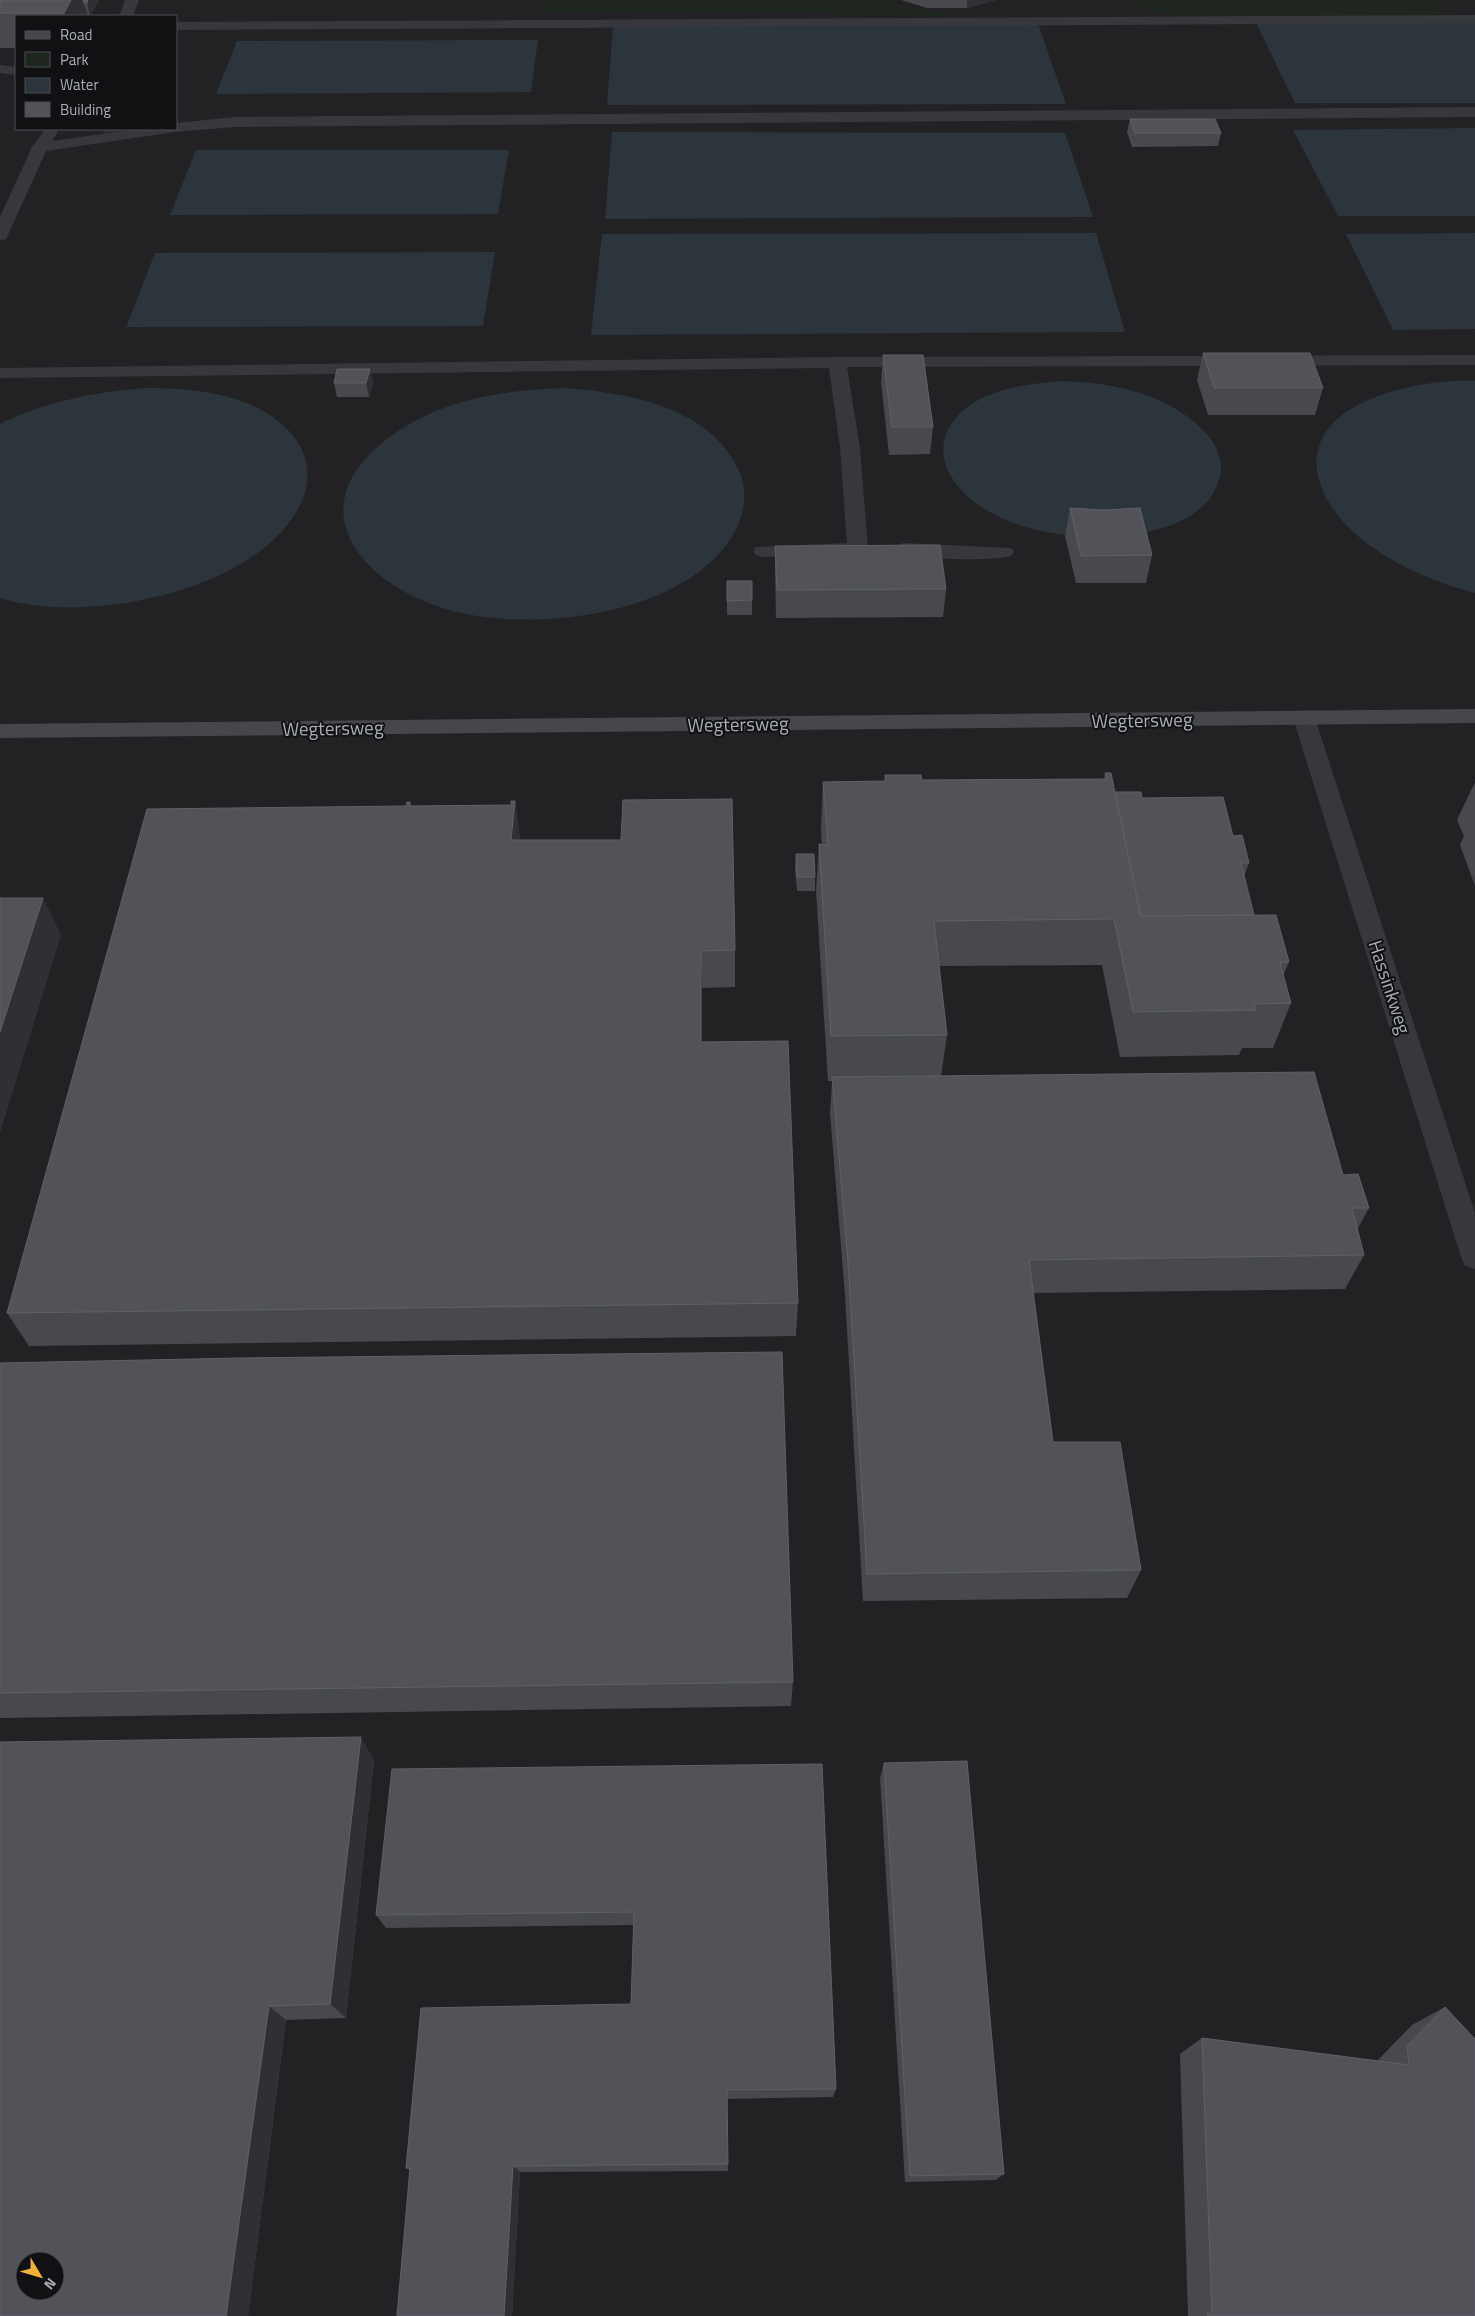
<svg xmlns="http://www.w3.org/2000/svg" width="1475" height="2316" font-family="'Titillium Web',sans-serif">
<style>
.built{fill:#222225;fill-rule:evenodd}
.green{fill:#1e261f}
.water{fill:#2c353c}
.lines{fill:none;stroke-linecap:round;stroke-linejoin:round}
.lane{fill:#37383d;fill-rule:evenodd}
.street{fill:#37383d;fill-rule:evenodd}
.secondary{fill:#45474d;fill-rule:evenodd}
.wall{fill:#47494d}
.shaded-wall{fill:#2f3033}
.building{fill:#525359;stroke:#5f6168;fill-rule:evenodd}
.labels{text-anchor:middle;stroke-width:4;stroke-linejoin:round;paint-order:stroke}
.street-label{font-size:19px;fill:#a8adb8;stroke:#111113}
</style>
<rect width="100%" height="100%" fill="#161618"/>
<path class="built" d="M0 0H1475V2316H0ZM16 16H176V129H16ZM25 2261H55V2291H25Z"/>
<g class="green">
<polygon points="544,0 884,0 923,11 940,12 944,16 834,16 824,12 541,12"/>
<polygon points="1128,0 1436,0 1448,17 1172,15 1136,5"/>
</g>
<g class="water">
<polygon points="1475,22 1475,103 1295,103 1256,23"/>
<polygon points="1038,24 1066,104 607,105 613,27"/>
<polygon points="538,40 531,92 216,94 237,41"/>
<polygon points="1475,128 1475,216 1338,216 1293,130"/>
<polygon points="612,132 1065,133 1093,217 605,219"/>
<polygon points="196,150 509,150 498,214 170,215"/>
<polygon points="1096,233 1125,332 591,335 602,234"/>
<polygon points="1475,233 1475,329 1393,330 1346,234"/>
<polygon points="495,252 483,326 126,327 155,253"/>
<path d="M1062 381C1114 383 1167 393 1204 431 1215 442 1224 460 1220 476 1205 542 1093 542 1042 531 1011 525 977 510 957 485 945 470 939 451 947 432 966 391 1022 384 1062 381Z"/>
<path d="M1475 381V593C1419 579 1339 542 1320 483 1294 402 1420 378 1475 381Z"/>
<path d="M146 388C175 388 204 390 232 398 294 416 333 467 288 524 233 595 83 624 0 598V424C47 401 95 392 146 388Z"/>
<path d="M565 388C627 393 710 406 739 471 749 493 744 519 731 538 682 614 543 631 461 613 369 592 289 511 391 436 442 399 504 390 565 388Z"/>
</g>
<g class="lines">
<g class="lane">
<polygon points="125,0 139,0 133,16 119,16"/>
<polygon points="1475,15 1475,23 176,30 176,22"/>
<polygon points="0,65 16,67 16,75 0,73"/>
<polygon points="1475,107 1475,117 235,127 175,132 46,151 8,235 6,239 0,240 0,217 32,147 45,129 55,129 58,132 52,141 138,129 176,129 176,123 235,117"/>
<polygon points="1475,355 1475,365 847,367 860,448 868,549 865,553 858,555 763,557 756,555 753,551 756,547 847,543 840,448 829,368 0,378 0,368 837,357"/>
<path d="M904 543 1011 548 1014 552 1011 556C988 562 921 559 897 553L894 549 897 545Z"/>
</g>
<polygon class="street" points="1304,711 1312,713 1315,718 1475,1213 1475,1269 1465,1266 1461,1257 1293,718 1296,713"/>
<polygon class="secondary" points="1475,709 1475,723 0,738 0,724"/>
</g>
<g class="wall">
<polygon points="0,0 99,0 90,16 16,16 16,48 0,48"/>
<polygon points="901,0 996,0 967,8 927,8"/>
<polygon points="1130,119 1221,133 1218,146 1132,147 1127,132"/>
<polygon points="1203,353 1323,388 1315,415 1208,415 1197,380"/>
<polygon points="883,355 933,427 930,454 889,455 881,382"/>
<polygon points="370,369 373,383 369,397 337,397 334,383"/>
<polygon points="1070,508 1152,555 1146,583 1076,583 1065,536"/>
<polygon points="775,546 946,589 943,617 776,618 775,573"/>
<rect x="727" y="581" width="25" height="34"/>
<polygon points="1105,773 1115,792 1142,798 1233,836 1249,863 1244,877 1254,915 1289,962 1283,976 1291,1003 1273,1048 1242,1048 1239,1055 1120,1057 1102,965 939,966 947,1035 941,1076 1343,1175 1369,1208 1357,1230 1364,1255 1345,1289 1033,1293 1053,1442 1141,1570 1127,1598 863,1601 845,1295 830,1113 832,1081 828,1081 816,891 819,844 822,845 821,828 823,782 884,781 885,775 922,780 1104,779"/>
<polygon points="1475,782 1475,886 1460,845 1464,836 1457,820"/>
<polygon points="515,801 520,840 735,950 735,987 702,988 702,1042 798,1303 796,1336 29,1346 7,1313 406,806 410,802 411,806 511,805"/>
<polygon points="796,854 815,877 815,891 797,891 795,868"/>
<polygon points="0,1363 793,1682 791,1706 0,1718"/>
<polygon points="374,1760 346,2018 286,2020 248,2316 0,2316"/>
<polygon points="884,1763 1004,2174 996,2180 905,2182 880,1778"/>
<polygon points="822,1764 836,2089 833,2097 727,2099 728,2171 520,2172 512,2316 397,2316 410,2170 406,2168 631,2004 634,1925 386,1928 376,1915"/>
<polygon points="1445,2007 1475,2316 1188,2316 1180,2054 1202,2038 1377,2061 1412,2025"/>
</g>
<g class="shaded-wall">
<polygon points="71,0 83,0 88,16 65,16 64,13"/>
<polygon points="88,0 99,0 90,16 87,3"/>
<polygon points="967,0 996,0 967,8"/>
<polygon points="102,129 148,129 104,133"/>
<polygon points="370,369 373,383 369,397 366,383"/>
<polygon points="515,801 520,839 517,878 511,840"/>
<polygon points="43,898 61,935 0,1133 0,1032"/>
<polygon points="701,951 702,988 702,1078 701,1042"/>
<polygon points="361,1737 374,1760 346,2018 330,2004"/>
<polygon points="269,2006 286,2020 248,2316 226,2316"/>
<polygon points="513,2166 520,2172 512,2316 504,2316"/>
</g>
<g class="building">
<polygon points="0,0 71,0 64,13 0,13"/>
<polygon points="83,0 88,0 87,3 84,3"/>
<polygon points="1130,119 1215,119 1221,133 1135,133"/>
<polygon points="1203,353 1310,353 1323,388 1214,388"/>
<polygon points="883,355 923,355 933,427 892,427"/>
<polygon points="337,369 370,369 366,383 334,383"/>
<polygon points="1070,508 1104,510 1140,508 1152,555 1081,556"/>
<polygon points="940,545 946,589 777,590 775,546"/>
<polygon points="727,581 752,581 752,600 727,601"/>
<polygon points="1105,773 1111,773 1141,916 1276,915 1289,962 1280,963 1291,1003 1254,1004 1256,1010 1133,1012 1114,919 934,921 947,1035 831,1036 819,844 828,845 823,782 886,781 885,775 921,775 922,780 1107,779"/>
<polygon points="1115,792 1141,792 1142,798 1223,797 1233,836 1242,835 1249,863 1241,863 1254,915 1141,916"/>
<polygon points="732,799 735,950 701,951 701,1042 788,1041 798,1303 7,1313 147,809 406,806 407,802 410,802 410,806 511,805 511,801 515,801 511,840 621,840 623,800"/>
<polygon points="796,854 814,854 815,877 797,877"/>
<polygon points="0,898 43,898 0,1032"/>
<polygon points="1314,1072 1343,1175 1358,1174 1369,1208 1352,1208 1364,1255 1029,1260 1053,1442 1120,1442 1141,1570 867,1574 848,1261 832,1077"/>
<polygon points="782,1352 793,1682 0,1693 0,1363 240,1358"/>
<path d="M361 1737 330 2004 269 2006 226 2316H0V1742ZM25 2261H55V2291H25Z"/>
<polygon points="967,1761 1004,2174 910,2176 884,1763"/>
<polygon points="822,1764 836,2089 727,2090 728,2164 513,2166 504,2316 397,2316 410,2168 406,2168 421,2008 631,2004 634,1912 376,1915 392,1769"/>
<polygon points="1445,2007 1475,2039 1475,2316 1208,2316 1207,2313 1212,2314 1202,2038 1409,2065 1407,2046"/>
</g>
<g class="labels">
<g class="street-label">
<text transform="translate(1142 720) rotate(-1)" y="7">Wegtersweg</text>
<text transform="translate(738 724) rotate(-1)" y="7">Wegtersweg</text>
<text transform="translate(333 728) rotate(-1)" y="7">Wegtersweg</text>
<text transform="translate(1390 987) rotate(72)" y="7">Hassinkweg</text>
</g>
</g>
<rect x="15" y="15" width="162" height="115" fill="#111113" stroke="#4d4f55"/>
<rect x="25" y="31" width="25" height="8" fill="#45474d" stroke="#4d4f55"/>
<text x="60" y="40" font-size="15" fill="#a8adb8">Road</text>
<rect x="25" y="52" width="25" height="15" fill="#1e261f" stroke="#4d4f55"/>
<text x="60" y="65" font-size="15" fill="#a8adb8">Park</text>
<rect x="25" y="78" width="25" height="15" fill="#2c353c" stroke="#4d4f55"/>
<text x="60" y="90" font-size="15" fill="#a8adb8">Water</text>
<rect x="25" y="102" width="25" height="15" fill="#525359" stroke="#4d4f55"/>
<text x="60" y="115" font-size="15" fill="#a8adb8">Building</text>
<g transform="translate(40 2276) rotate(128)"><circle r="24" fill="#111113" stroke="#4d4f55"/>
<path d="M0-4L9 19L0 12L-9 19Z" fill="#f2b134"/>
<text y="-8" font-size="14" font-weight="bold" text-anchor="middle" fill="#a8adb8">N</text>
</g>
</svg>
